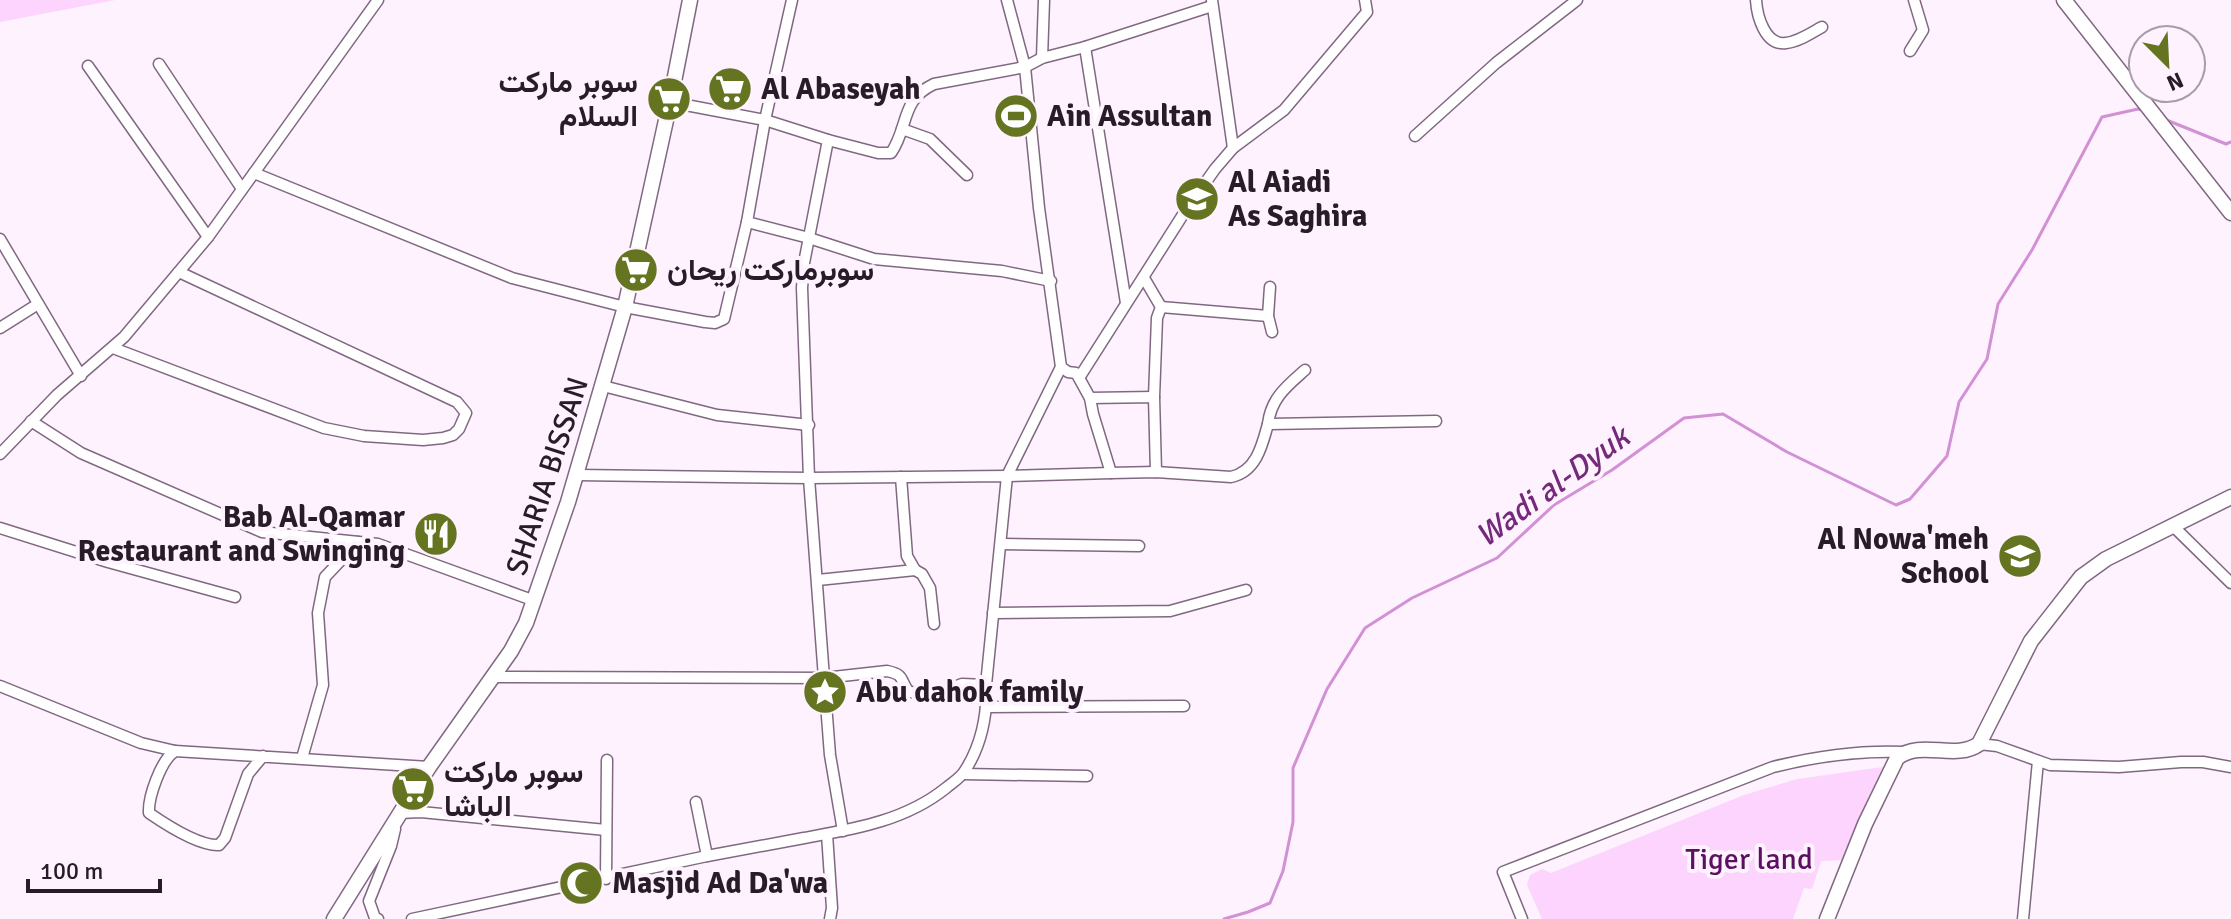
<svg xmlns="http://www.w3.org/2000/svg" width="2231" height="919" font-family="Signika,Vazirmatn,sans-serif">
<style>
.green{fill:#fcd4fd}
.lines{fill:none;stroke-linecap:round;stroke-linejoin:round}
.stream{stroke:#d191d4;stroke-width:3}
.street-casing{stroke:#816882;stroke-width:13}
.secondary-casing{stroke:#816882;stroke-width:17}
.street{stroke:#fff;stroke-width:10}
.secondary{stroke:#fff;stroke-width:14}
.labels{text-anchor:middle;stroke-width:8;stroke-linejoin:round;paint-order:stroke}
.poi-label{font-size:30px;font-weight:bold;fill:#271c27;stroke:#fdf2fe;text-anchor:start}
.street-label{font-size:30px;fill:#271c27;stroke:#fdf2fe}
.park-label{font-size:30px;fill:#5d0f63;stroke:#fdf2fe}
.water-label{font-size:32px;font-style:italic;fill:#74297a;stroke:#fdf2fe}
</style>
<rect width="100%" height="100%" fill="#fdf2fe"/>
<g class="green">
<polygon points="0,0 115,0 0,22"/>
<polygon points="1883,767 1885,774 1846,860 1821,861 1812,889 1804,888 1793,919 1542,919 1527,885 1530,875 1542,869 1551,873 1744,795 1797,779"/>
</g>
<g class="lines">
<g class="stream">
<polyline points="2164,119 2226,144 2231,142"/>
<polyline points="1224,919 1248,912 1270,903 1283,871 1293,822 1293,768 1327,689 1365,628 1412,598 1497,558 1554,505 1612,470 1684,418 1723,414 1787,452 1896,505 1910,499 1947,456 1959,402 1987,359 1998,304 2032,250 2102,117 2138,109 2142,110"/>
</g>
<g class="street-casing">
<g id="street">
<polyline points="792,0 765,120 747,222 809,238 874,259 1002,271 1051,281"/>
<polyline points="1007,0 1025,67 1042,58 1085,47 1212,6"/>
<polyline points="1212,0 1233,148"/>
<path d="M1756 0C1757 16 1765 46 1786 43 1798 42 1811 33 1822 27"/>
<polyline points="1085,47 1126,303"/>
<polyline points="1910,51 1923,30 1914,0"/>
<polyline points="1042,58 1044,0"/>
<polyline points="159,64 242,189"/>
<polyline points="88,66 208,237"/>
<polyline points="670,102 765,120 828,140"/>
<polyline points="902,129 930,139 967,175"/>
<polyline points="1415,136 1496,63 1577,0"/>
<polyline points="254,173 512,278 625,307 705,322 715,323 724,319 747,222"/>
<polyline points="0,239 81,376"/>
<polyline points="1144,278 1161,307 1157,318 1154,397"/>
<polyline points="1270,287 1268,316 1272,332"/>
<polyline points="1161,307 1268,316"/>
<polyline points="0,328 38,304"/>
<polyline points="113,348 324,428 364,436 423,440 443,438 453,435 459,429 466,413 457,402 179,272"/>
<polyline points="1061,367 1007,476 1111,473"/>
<path d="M1079 378 1090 398 1093 414 1111 473 1156 472 1231 477C1256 472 1262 446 1268 424L1436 421"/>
<polyline points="603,386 717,415 809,425"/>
<polyline points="1090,398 1154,397 1156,472"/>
<polyline points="31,421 81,453 262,532 378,544 535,601"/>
<path d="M1268 424C1271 398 1287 386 1305 370"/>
<polyline points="0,454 57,395 124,337 208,237 378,0"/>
<path d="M576 475 809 478 824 678 887 671C906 675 899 680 909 692L924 693 946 690 962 684 986 685"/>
<polyline points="901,477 907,556 915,570 922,574 930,588 934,624"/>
<polyline points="2173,526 2231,583"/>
<polyline points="0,528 108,562 235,597"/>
<polyline points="1001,544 1139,546"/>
<polyline points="818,580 915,570"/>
<polyline points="993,613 1170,611 1246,590"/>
<polyline points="493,677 824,678 830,755 843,831"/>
<polyline points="0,686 141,743 175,751"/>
<polyline points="988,707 1184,706"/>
<polyline points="1979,744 1997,746 2050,765 2119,767 2181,762 2203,762 2231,767"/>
<path d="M263 756 248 774 225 838 219 845C199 846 165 824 149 813 148 797 161 760 175 751L429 767"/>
<polyline points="302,758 323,685 318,613 325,577 358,542"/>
<polyline points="963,774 1087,776"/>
<path d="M696 802 707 856C740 850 772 844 804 838 854 829 905 821 946 788 952 783 960 778 964 772 981 747 988 714 986 685L1007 476 809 478 802 288 804 263 828 140 878 153H891C909 127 900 100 934 84L1025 67 1039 208 1061 367 1068 372 1076 373 1079 378 1184 213 1215 169 1233 148 1284 110 1367 12 1365 0"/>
<polyline points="399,813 421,812 606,830"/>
<polyline points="827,834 832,908 830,919"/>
<polyline points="606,879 607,760"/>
<polyline points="378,919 375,918 369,901 391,846 395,829"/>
<polyline points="412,919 707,856"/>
<path d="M1522 919 1503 872 1773 767C1817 756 1860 750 1905 752"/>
<polyline points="2023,919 2038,761"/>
</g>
</g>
<g class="secondary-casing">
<g id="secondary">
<polyline points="2064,0 2231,213"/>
<polyline points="334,919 429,767 511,651 526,623 568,502 625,307 670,102 690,0"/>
<path d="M1827 919 1865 824 1897 758C1921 739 1955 761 1979 744L2031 641 2081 577 2106 559 2231 497"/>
</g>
</g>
<use href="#street" class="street"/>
<use href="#secondary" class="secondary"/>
</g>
<defs>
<g id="supermarket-disc" transform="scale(2.3)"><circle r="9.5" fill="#657421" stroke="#fdf2fe"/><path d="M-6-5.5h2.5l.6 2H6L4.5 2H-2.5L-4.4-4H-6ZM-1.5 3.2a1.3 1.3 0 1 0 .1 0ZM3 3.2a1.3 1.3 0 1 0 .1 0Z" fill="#fff"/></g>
<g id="stadium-disc" transform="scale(2.3)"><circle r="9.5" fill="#657421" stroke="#fdf2fe"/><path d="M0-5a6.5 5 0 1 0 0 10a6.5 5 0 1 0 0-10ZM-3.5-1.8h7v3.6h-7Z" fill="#fff"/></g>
<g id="school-disc" transform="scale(2.3)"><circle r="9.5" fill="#657421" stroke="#fdf2fe"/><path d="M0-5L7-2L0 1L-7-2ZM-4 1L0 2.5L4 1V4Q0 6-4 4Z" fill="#fff"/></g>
<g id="restaurant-disc" transform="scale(2.3)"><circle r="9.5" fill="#657421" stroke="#fdf2fe"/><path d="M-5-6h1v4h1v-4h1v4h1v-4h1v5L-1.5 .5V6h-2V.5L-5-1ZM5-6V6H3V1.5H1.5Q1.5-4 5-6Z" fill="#fff"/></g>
<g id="sight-disc" transform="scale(2.3)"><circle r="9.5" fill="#657421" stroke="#fdf2fe"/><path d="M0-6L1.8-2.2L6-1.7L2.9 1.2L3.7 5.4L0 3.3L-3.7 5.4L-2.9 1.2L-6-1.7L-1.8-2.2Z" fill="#fff"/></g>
<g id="mosque-disc" transform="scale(2.3)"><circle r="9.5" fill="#657421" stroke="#fdf2fe"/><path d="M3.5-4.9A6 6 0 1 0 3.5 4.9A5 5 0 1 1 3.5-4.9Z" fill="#fff"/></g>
</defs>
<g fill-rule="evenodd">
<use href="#supermarket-disc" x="730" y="89"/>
<use href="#supermarket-disc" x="669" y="99"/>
<use href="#stadium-disc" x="1016" y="116"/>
<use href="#school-disc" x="1197" y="199"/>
<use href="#supermarket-disc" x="636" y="270"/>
<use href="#restaurant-disc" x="436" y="534"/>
<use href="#school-disc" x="2020" y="556"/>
<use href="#sight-disc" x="825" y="692"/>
<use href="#supermarket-disc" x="413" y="789"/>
<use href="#mosque-disc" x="581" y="883"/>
</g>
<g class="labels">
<g class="poi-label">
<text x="638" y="92" text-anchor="end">سوبر ماركت<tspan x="638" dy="34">السلام</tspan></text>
<text x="761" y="99">Al Abaseyah</text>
<text x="1047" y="126">Ain Assultan</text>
<text x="1228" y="192">Al Aiadi<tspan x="1228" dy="34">As Saghira</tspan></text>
<text x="667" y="280">سوبرماركت ريحان</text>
<text x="405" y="527" text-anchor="end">Bab Al-Qamar<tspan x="405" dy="34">Restaurant and Swinging</tspan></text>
<text x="1989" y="549" text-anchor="end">Al Nowa'meh<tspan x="1989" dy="34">School</tspan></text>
<text x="856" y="702">Abu dahok family</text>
<text x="444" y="782">سوبر ماركت<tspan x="444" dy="34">الباشا</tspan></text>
<text x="612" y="893">Masjid Ad Da'wa</text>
</g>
<g class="street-label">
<text transform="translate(547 476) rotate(-72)" y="10">SHARIA BISSAN</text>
</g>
<g class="park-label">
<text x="1749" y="869">Tiger land</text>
</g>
<g class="water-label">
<text transform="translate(1552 486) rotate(-36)" y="11">Wadi al-Dyuk</text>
</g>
</g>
<g transform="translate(2167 64) rotate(156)"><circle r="38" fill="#fdf2fe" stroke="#a79ca8" stroke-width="2"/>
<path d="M0-6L14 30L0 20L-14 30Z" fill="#657421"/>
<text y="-12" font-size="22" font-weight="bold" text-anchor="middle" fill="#271c27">N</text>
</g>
<path d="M28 879v12h132v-12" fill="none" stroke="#271c27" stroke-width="4"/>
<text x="40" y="879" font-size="24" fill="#271c27" stroke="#fdf2fe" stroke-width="6" paint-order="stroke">100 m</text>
</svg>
